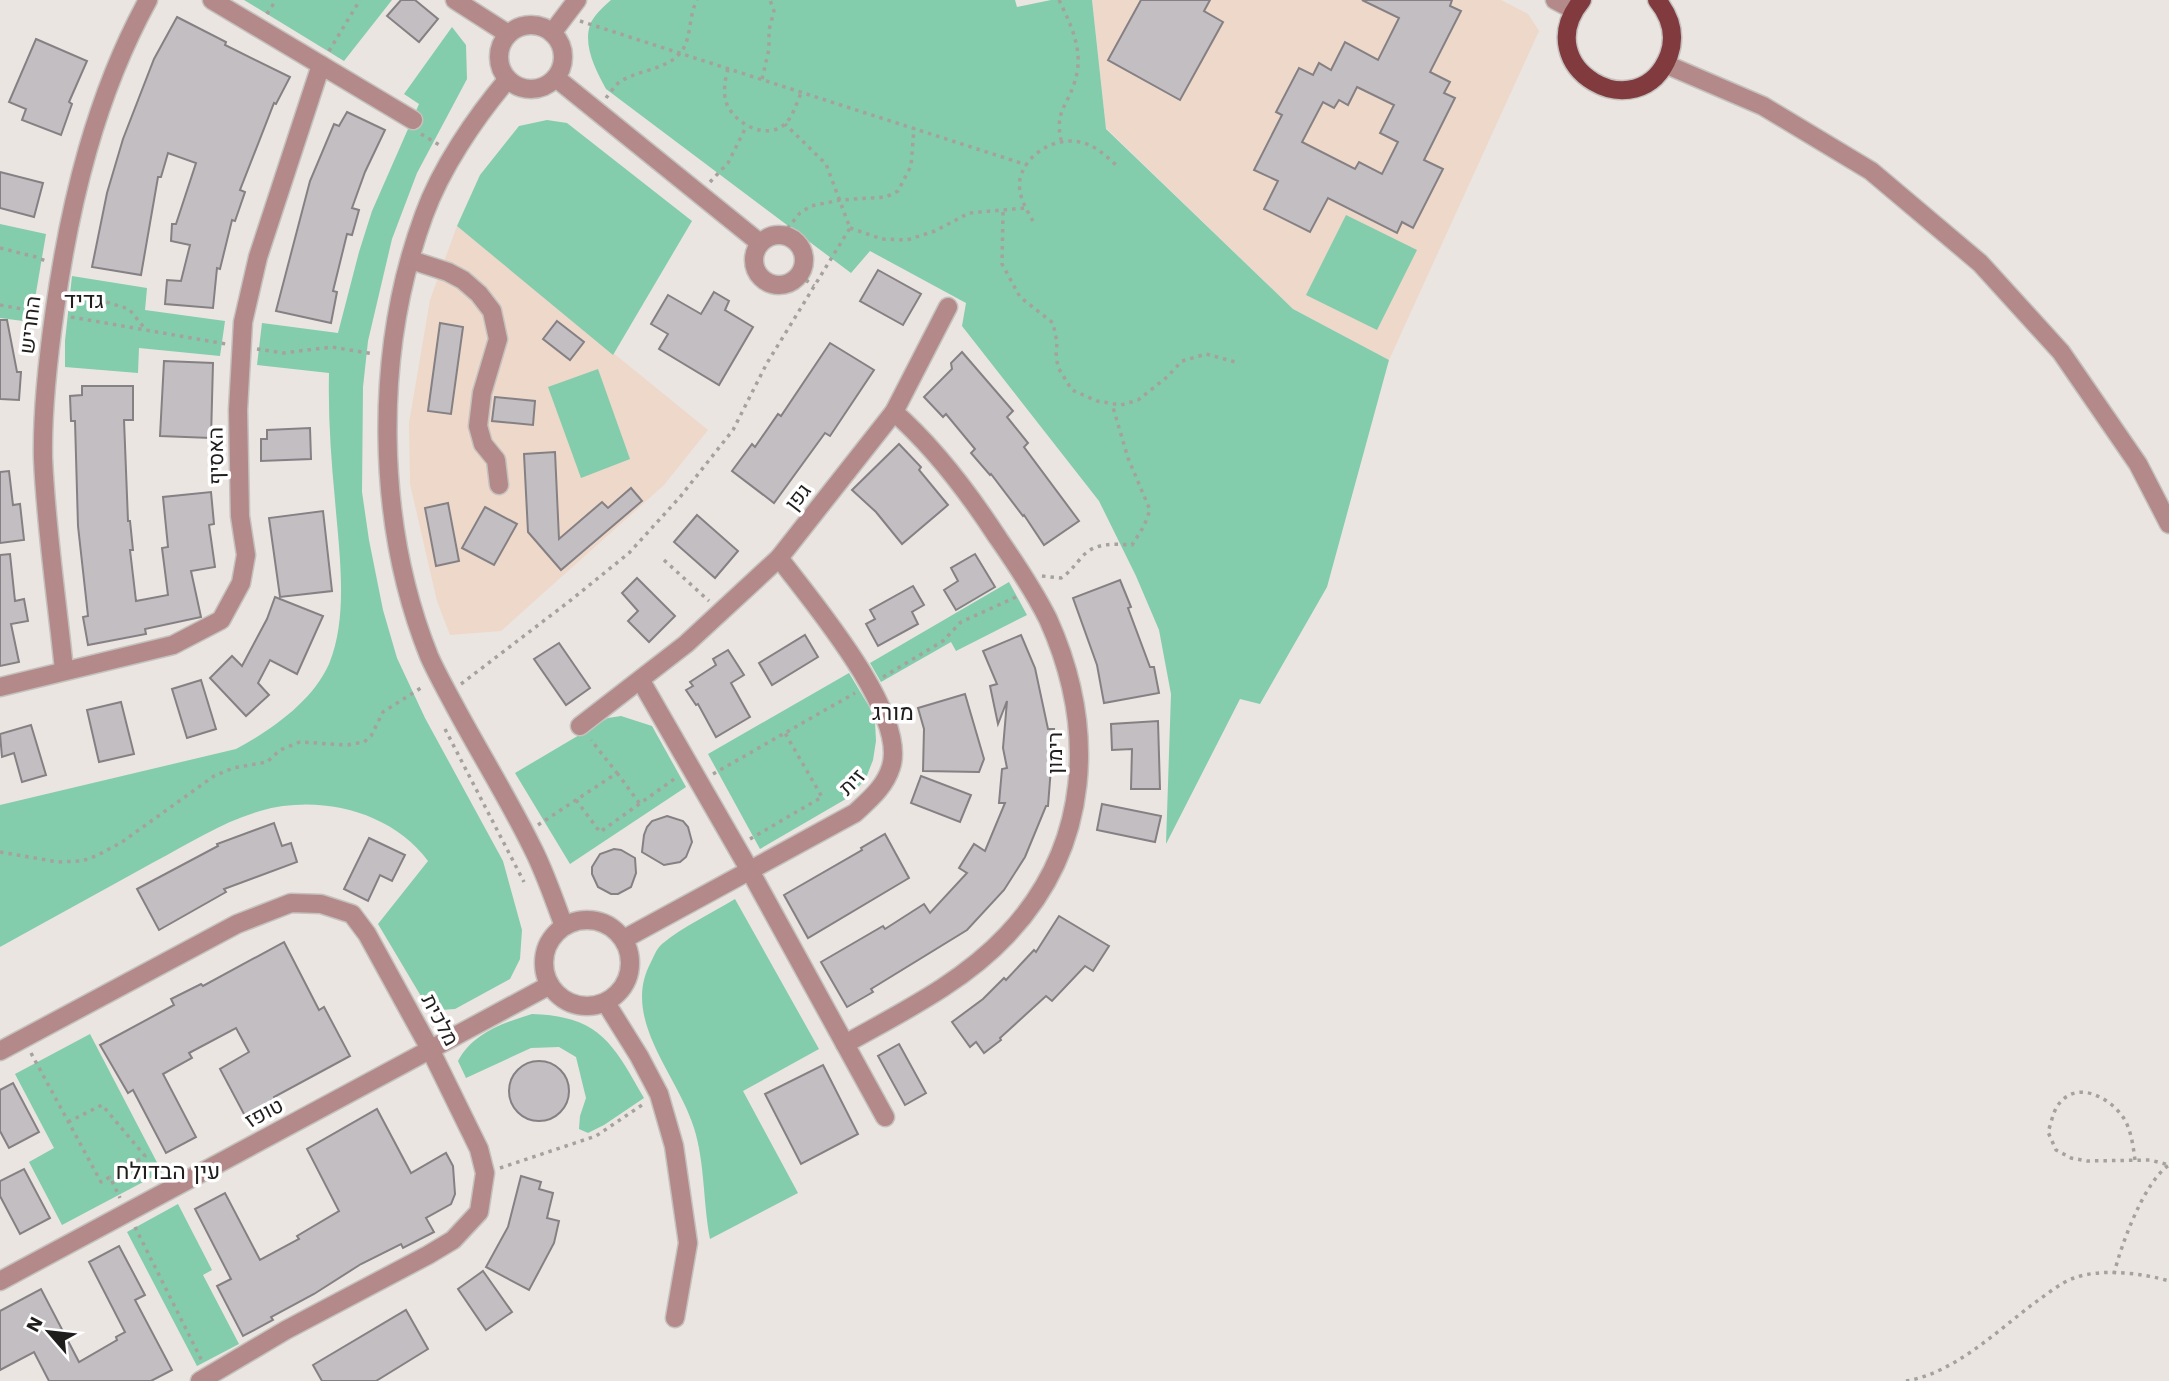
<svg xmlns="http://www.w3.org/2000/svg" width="2169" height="1381" font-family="'Work Sans',Heebo,sans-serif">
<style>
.education{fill:#edd8ca}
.green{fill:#83ccac}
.building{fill:#c3bec1;stroke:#858083;stroke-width:2;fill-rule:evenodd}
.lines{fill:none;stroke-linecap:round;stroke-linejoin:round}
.minor-casing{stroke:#c5c1be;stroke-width:21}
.major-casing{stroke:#c5c1be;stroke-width:21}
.path{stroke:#a5a29e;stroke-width:3.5;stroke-dasharray:3.5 5;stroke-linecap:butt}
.minor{stroke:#b38a89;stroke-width:18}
.major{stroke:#813b3e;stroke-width:18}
.labels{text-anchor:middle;stroke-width:7;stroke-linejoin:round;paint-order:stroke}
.street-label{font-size:21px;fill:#1f1e1c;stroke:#fff}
.neighbourhood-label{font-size:23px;fill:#1f1e1c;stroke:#fff}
</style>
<rect width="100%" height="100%" fill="#eae5e1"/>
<g class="education">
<polygon points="1092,0 1501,0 1528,14 1539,31 1389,360 1293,309 1106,128"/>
<polygon points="457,226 708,430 664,485 501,631 450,635 437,601 410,484 409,423 430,300"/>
</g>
<g class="green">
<polygon points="244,0 392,0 344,61"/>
<path d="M611 0H1015L1017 7 1051 0H1092L1106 129 1293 309 1389 360 1327 587 1260 704 1240 699 1166 844 1171 694 1159 630 1136 576 1099 501 962 326 966 303 870 251 851 273 606 89C596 71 583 46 590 25 593 16 604 6 611 0Z"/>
<path d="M452 27 466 45 467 79 417 173 392 239 368 341 363 387 362 492 369 540 383 610 397 658 425 718 503 861 522 930 520 959 510 979 455 1009 441 1010 428 1008 378 924 428 861C391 811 319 794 260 811 222 822 188 844 154 862 103 890 51 919 0 947V805L236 749C271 730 312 702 329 664 349 616 339 551 335 500 331 458 328 416 329 373L257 365 262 323 338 333 359 252 372 211 419 104 404 94Z"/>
<polygon points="547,120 567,123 692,221 613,355 457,226 480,175 519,126"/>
<polygon points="1346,215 1417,250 1377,330 1306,295"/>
<polygon points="0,224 46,234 31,322 0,318"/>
<polygon points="72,276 147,288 145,310 225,321 220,356 139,348 138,373 65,367 65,341"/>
<polygon points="598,369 630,459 581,478 548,387"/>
<polygon points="1009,582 1027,615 956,651 951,642 881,682 870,663"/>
<polygon points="849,673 870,708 875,722 876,741 873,760 866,778 851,796 760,849 708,754"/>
<polygon points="621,716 652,726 686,787 570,864 515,773 608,718"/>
<path d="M735 899 819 1049 743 1091 798 1193 710 1239C703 1202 705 1163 694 1128 678 1075 620 1019 651 962 654 956 657 948 662 944 682 927 712 913 735 899Z"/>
<path d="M532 1014C600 1016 613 1044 644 1098L604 1125 588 1133 579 1129 580 1116 586 1098 576 1057 559 1047 531 1048 466 1078 458 1061C473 1033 503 1023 532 1014Z"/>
<polygon points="90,1034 162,1172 62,1225 29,1162 54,1148 15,1074"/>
<polygon points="178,1204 212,1270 203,1275 239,1344 197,1366 127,1232"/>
</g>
<g class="building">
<polygon points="401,0 415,0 438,19 419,42 387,16"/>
<polygon points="1141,0 1210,0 1204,11 1223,22 1180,100 1108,60"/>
<path d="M1362 0H1452L1450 6 1461 11 1430 72 1450 82 1444 93 1455 98 1424 160 1443 169 1413 228 1402 222 1397 233 1328 198 1310 232 1264 209 1278 181 1254 170 1282 115 1276 112 1299 68 1313 75 1319 63 1331 70 1345 42 1378 60 1399 18ZM1357 87 1394 105 1380 133 1398 142 1382 174 1359 162 1355 169 1302 142 1323 102 1334 108 1339 100 1348 105Z"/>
<polygon points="177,17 226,42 225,45 290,77 276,104 274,103 240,190 245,192 235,221 232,220 220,269 217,268 213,308 165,304 167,280 181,281 190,245 171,241 172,224 176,224 196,163 168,153 161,177 158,177 141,275 92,267 107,193 123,139 154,59"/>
<polygon points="36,39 87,61 69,102 72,104 61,135 22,120 26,109 9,102"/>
<polygon points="347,112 385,130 365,172 352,208 359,210 352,235 347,234 333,291 337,292 331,323 276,311 310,181 334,124 339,126"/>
<polygon points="0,172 43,183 34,217 0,208"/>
<polygon points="878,270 921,294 903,325 860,301"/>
<polygon points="714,292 729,301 725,310 753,327 719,385 659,349 668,334 651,324 668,295 701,314"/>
<polygon points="0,320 7,320 17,372 21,372 19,400 0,399"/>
<polygon points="557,321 584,342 570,360 543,339"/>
<polygon points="440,323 463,327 451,414 428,411"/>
<polygon points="830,343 874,370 830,436 825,433 774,503 732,471 752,444 755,447 778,414 781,416"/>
<polygon points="962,352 1013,411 1007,417 1028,443 1024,447 1079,521 1044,545 1024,515 1023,516 991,474 990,475 971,453 975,449 946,414 943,417 924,397 952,369 951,363"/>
<polygon points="164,361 213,363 211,438 160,436"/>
<polygon points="82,386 133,386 133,420 124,420 128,521 130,521 133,550 130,550 136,601 168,595 162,548 168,547 163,497 211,492 214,524 209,525 215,567 191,571 201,617 145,629 146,634 88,645 83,617 88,616 78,526 75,421 71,421 70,396 82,395"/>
<polygon points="495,397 535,401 533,425 492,421"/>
<polygon points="310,428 311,459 261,461 261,439 267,439 267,430"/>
<polygon points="899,444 921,467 919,470 948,505 902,544 876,512 852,490"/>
<polygon points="555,452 559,539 602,502 608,508 631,488 642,501 561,570 528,532 524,454"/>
<polygon points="9,471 13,505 20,504 24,540 0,543 0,472"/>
<polygon points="448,503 459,561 436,566 425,508"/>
<polygon points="485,507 517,524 494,565 462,548"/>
<polygon points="323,511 332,591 280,597 269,518"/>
<polygon points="697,515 738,551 715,578 674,542"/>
<polygon points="10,554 15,601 24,599 28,621 11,624 19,662 0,666 0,555"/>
<polygon points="975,554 995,587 956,610 944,590 958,581 951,568"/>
<polygon points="637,578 675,616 649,642 628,621 638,611 622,593"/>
<polygon points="1120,580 1131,607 1128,608 1150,667 1154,667 1159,693 1104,703 1097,665 1073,598"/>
<polygon points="913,586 924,605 912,612 918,624 878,646 866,624 875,619 870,610"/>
<polygon points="275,597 323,616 297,674 270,660 258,683 269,695 246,716 210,678 232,656 242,666 267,619"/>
<polygon points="805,635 818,657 772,685 759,663"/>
<polygon points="1021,635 1035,668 1048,729 1054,729 1048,806 1046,806 1025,857 1004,890 967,930 871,989 873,992 847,1007 821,962 883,926 885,929 924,904 930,913 967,873 959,868 974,844 985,851 1005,803 999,803 1002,769 1007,768 1003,748 1007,701 998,724 990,686 997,684 983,651"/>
<polygon points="559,643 590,688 566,705 534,659"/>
<polygon points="728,650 744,675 731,683 750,717 716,737 698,704 696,705 686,690 693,686 690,682 716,665 713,659"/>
<polygon points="201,680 216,729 187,738 172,689"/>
<polygon points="965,694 984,759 979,772 923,771 924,729 918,708"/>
<polygon points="121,702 134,754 99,762 87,710"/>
<polygon points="1158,721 1160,789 1131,789 1132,749 1112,750 1111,724"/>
<polygon points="31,725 46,775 22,782 14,753 2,757 0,734"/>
<polygon points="921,776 971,795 960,822 911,803"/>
<polygon points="1102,804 1161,816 1155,842 1097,830"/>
<polygon points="667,816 683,821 688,827 692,842 686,857 680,862 664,865 642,852 644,835 647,827 652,821"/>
<polygon points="274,823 282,846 291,843 297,862 224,889 226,892 159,930 137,889 218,846 217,844"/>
<polygon points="885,834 909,878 808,938 784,895 862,850 861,848"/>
<polygon points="369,838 405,855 392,881 380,875 368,901 344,889"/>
<polygon points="614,849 621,850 635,858 636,873 631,887 618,894 611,894 598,887 592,874 592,867 600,854"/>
<polygon points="1059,916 1109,946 1093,971 1085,966 1052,1001 1046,996 1000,1038 1001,1040 984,1053 976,1042 970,1047 952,1022 983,999 1004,978 1006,980 1034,950 1036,952"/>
<polygon points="284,942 319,1010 324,1007 350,1056 274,1097 275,1100 245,1116 220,1069 249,1052 236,1028 189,1053 192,1058 163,1074 196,1137 166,1153 133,1090 128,1093 100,1045 174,1005 171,999 201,984 203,986"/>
<polygon points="899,1044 926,1093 905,1105 878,1056"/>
<circle cx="539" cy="1091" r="30"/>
<polygon points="823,1065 858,1134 801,1164 765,1094"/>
<polygon points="13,1083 39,1132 9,1148 0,1131 0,1090"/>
<polygon points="377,1109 411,1173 446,1153 453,1166 455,1194 451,1204 426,1218 434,1232 403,1248 401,1244 361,1264 314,1294 271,1317 273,1320 243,1336 217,1286 231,1279 195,1209 225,1193 260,1260 299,1239 297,1236 339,1211 307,1149"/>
<polygon points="24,1169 50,1218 20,1234 0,1196 0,1181"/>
<polygon points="521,1176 541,1182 539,1189 553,1193 547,1218 559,1221 554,1243 529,1290 486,1267 508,1227"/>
<polygon points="119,1246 145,1295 135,1300 172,1370 151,1381 49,1381 34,1352 0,1370 0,1311 41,1289 79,1362 117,1340 116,1337 125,1332 89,1262"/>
<polygon points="483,1271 512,1312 486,1330 458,1289"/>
<polygon points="406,1310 428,1349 376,1381 322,1381 313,1365"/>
</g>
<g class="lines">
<g class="minor-casing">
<g id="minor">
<polyline points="212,0 413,120"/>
<polyline points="455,0 508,34"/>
<polyline points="1555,0 1574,10"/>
<circle cx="531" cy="57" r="32"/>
<polyline points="552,33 577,0"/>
<polyline points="1665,64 1763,106 1871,171 1980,263 2061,352 2138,464 2169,524"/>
<polyline points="556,78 760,243"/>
<path d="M507 80C475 118 441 168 424 215 374 351 375 521 429 656 436 672 445 688 453 703 479 752 508 798 532 847 545 872 554 900 564 926"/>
<circle cx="779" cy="260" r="25"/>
<polyline points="411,260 448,272 463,280 479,294 492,311 498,339 482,393 478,426 483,444 496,460 499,485"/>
<path d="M64 670C57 600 46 529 43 458 42 409 48 358 55 309 70 202 96 95 148 0"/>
<polyline points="641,681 749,869 885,1117"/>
<polyline points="0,687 173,645 221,620 241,583 246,555 240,516 238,410 243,322 258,257 321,65"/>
<polyline points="580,726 686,644 779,558 894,412 948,307"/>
<circle cx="587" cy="963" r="43"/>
<path d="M624 939 855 813C869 800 885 787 891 767 908 714 811 600 779 558"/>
<polyline points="606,1003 639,1056 659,1094 674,1146 688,1243 675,1318"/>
<path d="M845 1044C902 1012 962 983 1007 935 1091 846 1097 728 1048 619 1034 591 1016 564 998 538 968 492 935 448 894 412"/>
<polyline points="0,1051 237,924 291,903 321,904 352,914 367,934 430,1049 479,1149 485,1173 479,1212 453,1240 428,1255 286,1330 200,1381"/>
<polyline points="0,1281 550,985"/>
</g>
</g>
<g class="major-casing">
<path id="major" d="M1582 0C1526 68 1640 132 1669 55 1676 35 1670 16 1657 0"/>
</g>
<g class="path">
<path d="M1059 0C1072 27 1085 53 1074 84 1066 108 1055 112 1061 140"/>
<polyline points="267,14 276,0"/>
<polyline points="580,21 1027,165"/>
<polyline points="329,51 360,0"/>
<path d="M728 69C725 79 723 92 726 102 733 123 767 142 786 123 793 116 797 102 801 93"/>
<polyline points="762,79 769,49 769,30 774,11 770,0"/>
<path d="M606 98C609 94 613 89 616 85 634 69 665 72 681 52 692 38 688 17 697 0"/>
<polyline points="421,134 441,146"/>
<polyline points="710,182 728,163 746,127"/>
<polyline points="1003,212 1002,264 1020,297 1053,323 1057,342 1056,358 1059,369 1072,390 1097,401 1121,405 1138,400 1167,377 1182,361 1206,354 1239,363"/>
<path d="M1033 221C1026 209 1017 194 1020 179 1026 152 1059 135 1084 143 1097 147 1106 156 1116 165"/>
<polyline points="850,228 882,239 907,240 935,231 969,213 1025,208"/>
<polyline points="782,235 800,213 811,206 840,200 886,197 898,191 911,166 914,128"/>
<polyline points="0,248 36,257 46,261"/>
<polyline points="799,275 814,286"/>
<polyline points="74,292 129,309 146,330"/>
<polyline points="0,305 39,312"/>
<polyline points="71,317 226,344"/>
<polyline points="257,349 283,353 332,347 374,354"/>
<polyline points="664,560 709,601"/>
<path d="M1042 576 1061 578C1070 572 1074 566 1081 558 1094 542 1113 544 1132 545L1144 526 1150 510 1128 458 1112 404"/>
<polyline points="883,677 943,641 961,622 1016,597"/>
<polyline points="461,684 571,600 629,553 680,497 733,430 767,363 850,228 826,164 785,124"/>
<polyline points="445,729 524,882"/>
<polyline points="617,773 640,804"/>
<polyline points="713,774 855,693"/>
<polyline points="576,800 600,832 677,777"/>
<polyline points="538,825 617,773 591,740"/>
<polyline points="750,839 822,797 785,733"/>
<polyline points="0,852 58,862 82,861 98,855 122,842 214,776 233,768 267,762 280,750 300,742 347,745 364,742 371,736 383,712 424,686"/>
<polyline points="31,1053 101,1182 110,1177 120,1198"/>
<polyline points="68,1122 102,1105 145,1156 110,1177"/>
<path d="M2135 1160C2133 1145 2131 1129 2123 1117 2108 1096 2076 1080 2058 1105 2053 1112 2051 1124 2048 1132L2056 1150 2071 1158 2087 1161 2150 1160 2169 1165"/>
<polyline points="500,1168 596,1136 645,1103"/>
<polyline points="135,1227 202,1361"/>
<path d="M2114 1274C2121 1245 2144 1182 2169 1165"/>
<path d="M1906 1381C1954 1373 1996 1332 2033 1304 2046 1295 2060 1283 2074 1278 2101 1268 2142 1273 2169 1281"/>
</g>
<use href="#minor" class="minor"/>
<use href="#major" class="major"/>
</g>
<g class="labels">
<g class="street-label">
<text transform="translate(30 325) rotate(-83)" y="7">החריש</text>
<text transform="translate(216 456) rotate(-91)" y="7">האסיף</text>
<text transform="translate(798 497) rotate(-52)" y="7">גפן</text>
<text transform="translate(1055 753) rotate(-90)" y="7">רימון</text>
<text transform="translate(852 782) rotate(-45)" y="7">זית</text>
<text transform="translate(440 1020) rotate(62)" y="7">מלכית</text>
<text transform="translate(264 1113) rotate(-28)" y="7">טופז</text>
</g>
<g class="neighbourhood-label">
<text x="84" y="308">גדיד</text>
<text x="893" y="720">מורג</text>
<text x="168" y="1179">עין הבדולח</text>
</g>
</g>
<g transform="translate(49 1332) rotate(298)" stroke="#ffffff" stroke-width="5" paint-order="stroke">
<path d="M0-5L12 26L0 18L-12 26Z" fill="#1f1e1c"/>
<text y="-10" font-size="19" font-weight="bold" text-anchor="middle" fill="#1f1e1c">N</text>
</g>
</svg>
